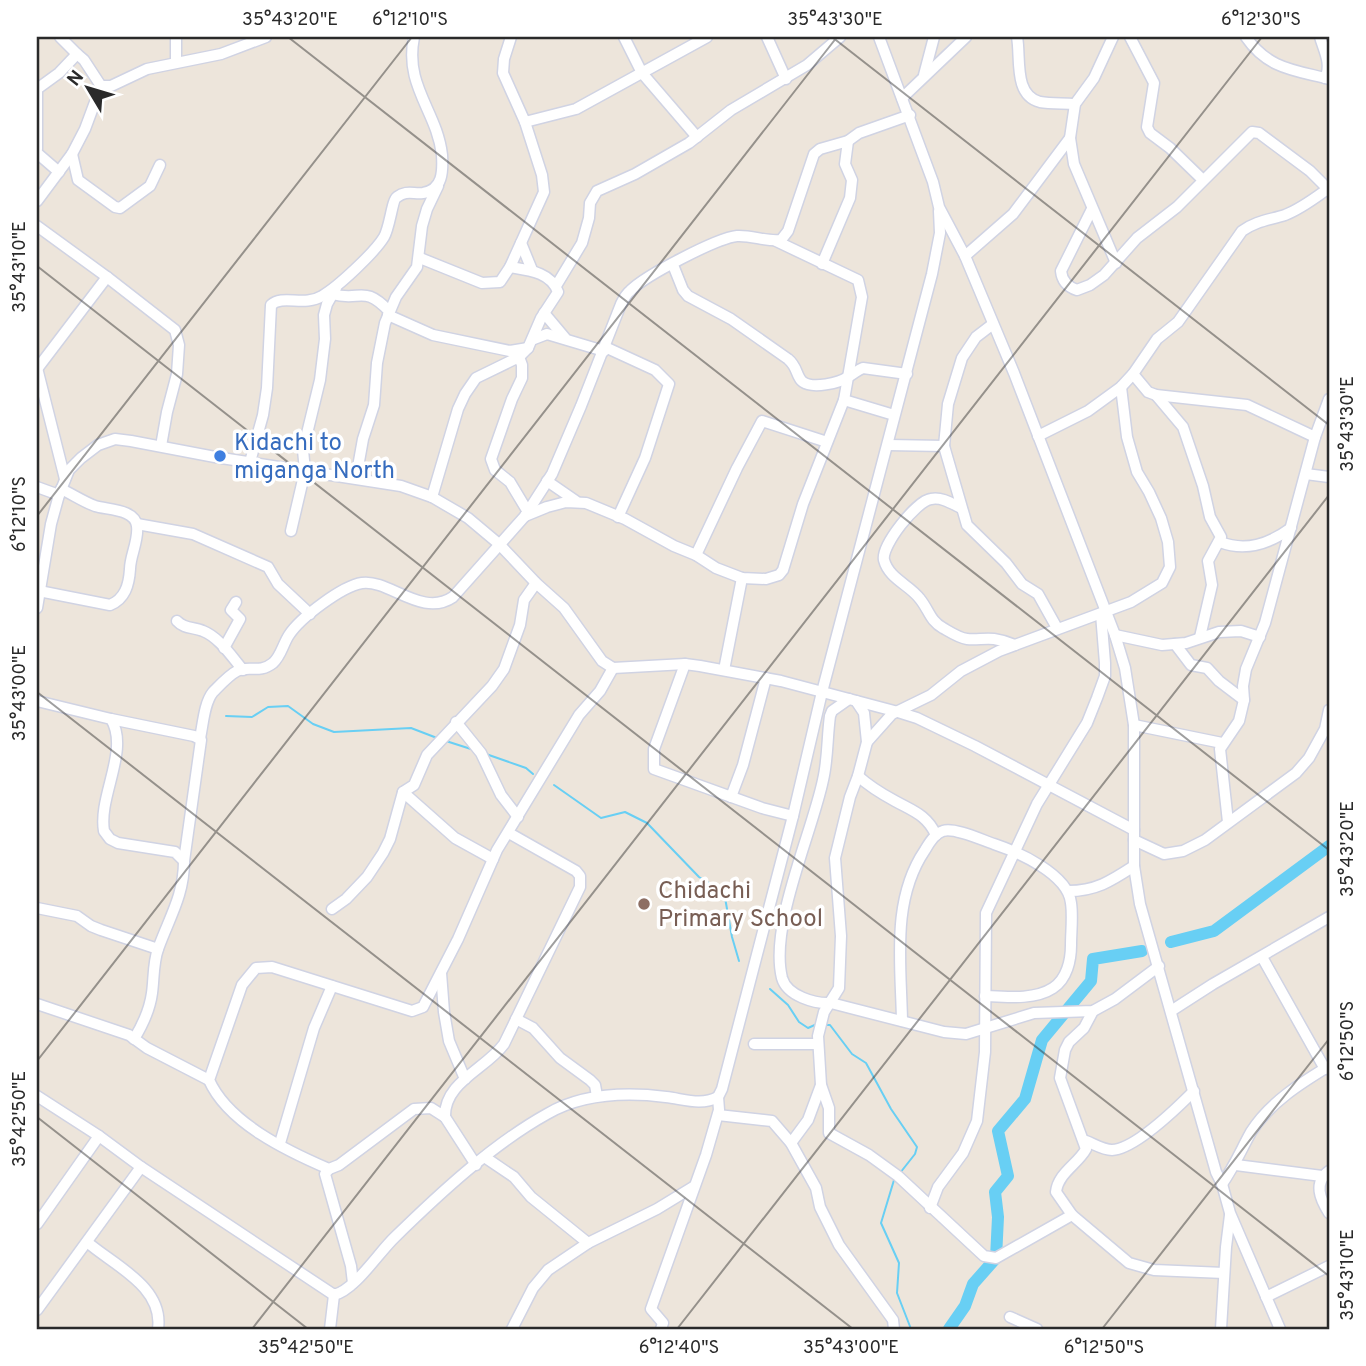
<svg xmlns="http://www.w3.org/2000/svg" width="1366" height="1366" font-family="Overpass,sans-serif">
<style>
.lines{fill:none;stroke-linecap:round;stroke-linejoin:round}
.stream{stroke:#68cff4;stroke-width:2}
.river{stroke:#68cff4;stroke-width:12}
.minor-casing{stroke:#d0d3e3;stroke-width:13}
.minor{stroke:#fff;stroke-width:10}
.ticks{fill:none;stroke:#2a2a2a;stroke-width:2;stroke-opacity:0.45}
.shop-dot{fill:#3f7fe0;stroke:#fff;stroke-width:2.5}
.education-dot{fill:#8d6e63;stroke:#fff;stroke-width:2.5}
.labels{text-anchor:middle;stroke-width:7;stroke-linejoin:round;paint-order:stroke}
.shop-label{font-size:24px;fill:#366cbe;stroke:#fff;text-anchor:start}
.education-label{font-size:24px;fill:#785e54;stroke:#fff;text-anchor:start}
.neatline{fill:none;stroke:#2a2a2a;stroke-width:2.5}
.ticks-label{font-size:18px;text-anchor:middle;fill:#2a2a2a}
</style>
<rect width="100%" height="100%" fill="#ede5db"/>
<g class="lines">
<g class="stream">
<polyline points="226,716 252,717 268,707 288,706 313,724 334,732 411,728 437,738"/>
<polyline points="446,741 474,750"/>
<polyline points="486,754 526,768 533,774"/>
<polyline points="554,785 601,818 625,812 647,823 699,877 724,892 732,937 739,961"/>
<polyline points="770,989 788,1005 799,1022 808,1028 817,1024"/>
<polyline points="826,1025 830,1025 852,1054 866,1063 891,1109 917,1147 915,1154 900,1173"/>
<polyline points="894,1180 881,1223 899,1263 897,1293 911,1329"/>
</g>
<g class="river">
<polyline points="1171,942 1214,931 1329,846"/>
<polyline points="949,1329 965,1306 973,1284 996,1258 998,1217 995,1192 1008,1176 998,1131 1025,1099 1042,1040 1091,981 1093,959 1142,951"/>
</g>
<g class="minor-casing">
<g id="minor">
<polyline points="176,37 176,61"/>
<polyline points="624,37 642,73 697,137"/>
<polyline points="767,37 786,79"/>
<polyline points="879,37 933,182 939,207 965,256 1014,373 1115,635 1125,668 1134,725 1134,866 1140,904 1216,1172 1222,1184 1230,1213 1280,1329"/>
<path d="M1017 37C1021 57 1013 95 1040 102 1051 104 1064 103 1075 104"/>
<polyline points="1113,37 1094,78 1075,104 1070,138 1074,164 1116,263"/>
<polyline points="1130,37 1154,83 1147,127 1150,133 1170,148 1203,180"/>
<path d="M1246 37C1268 69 1294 70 1329 79"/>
<path d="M1320 37C1324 51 1332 64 1325 78"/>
<polyline points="77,54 84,60 101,86 111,86 147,69 221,54 266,37"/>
<polyline points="924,75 934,37"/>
<polyline points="37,89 59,73 77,54 60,37"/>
<polyline points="902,98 966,37"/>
<polyline points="525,122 576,109 707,37"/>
<polyline points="37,149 37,88"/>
<polyline points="37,153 59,172"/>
<polyline points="72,154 78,180 115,207 120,208 150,186 160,165"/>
<polyline points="37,201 72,154 85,129 101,86"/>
<path d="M1092 209 1061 271C1062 281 1068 287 1077 290L1090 285 1104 275 1137 238 1177 207 1252 132 1259 133 1310 171 1328 189"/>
<polyline points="37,226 107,277 175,330 179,345 177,374 167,412 161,446"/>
<polyline points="521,243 532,270"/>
<polyline points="965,256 1013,214 1070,138"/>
<polyline points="420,258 482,283 500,282 510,267 544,192 542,175 525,122 503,73 504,59 511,37"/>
<polyline points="822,264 850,198 852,180 845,164 848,141"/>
<path d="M673 265 683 290 688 296 731 319 788 359C798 367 796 377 803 382 813 389 839 383 848 377 854 374 857 370 863 368L907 374"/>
<polyline points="556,286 582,243 589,218 590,203 597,191 635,174 689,143 731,110 807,65 840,37"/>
<path d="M332 294C361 302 363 284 389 311"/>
<polyline points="544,313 565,338"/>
<polyline points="388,315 433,335 510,351 528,348"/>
<polyline points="993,324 976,337 962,358 948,404 944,446 967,525 1006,563 1022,584 1038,594 1057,628"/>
<polyline points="534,339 547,334 604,351"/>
<polyline points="605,347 655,370 669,384 645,458 618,517"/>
<polyline points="519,357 522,365 522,378 512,399 491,459 495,470 510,482 528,512"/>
<polyline points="37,368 65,479"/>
<polyline points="37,369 107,277"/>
<polyline points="1133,374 1148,392 1156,395 1247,405 1315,437"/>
<polyline points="1156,395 1183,427 1203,486 1210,517 1221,537 1208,561 1212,585 1200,637"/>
<polyline points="844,400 894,415"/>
<path d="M1038 436 1088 411 1121 387 1133 374 1157 339 1178 322 1242 231C1256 221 1269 220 1285 215 1301 209 1315 198 1329 188"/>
<polyline points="888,445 944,446"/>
<path d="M250 462 263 415 267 388 271 305C283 294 304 307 322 296 338 287 375 252 384 237 390 227 392 200 397 197 406 190 413 194 423 193 443 190 443 171 442 155 437 111 404 86 414 37"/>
<polyline points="1306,474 1329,477"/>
<polyline points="356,478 363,439 374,405 377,363 385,323 396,297 417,267 422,226 427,209 438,186"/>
<polyline points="547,481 576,501"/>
<polyline points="37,487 59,495"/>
<path d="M432 497 458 409 465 394 476 378 519 357 528 348 541 318 558 292C551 272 528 270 510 267"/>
<path d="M961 508C951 503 942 497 931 499 916 501 881 546 884 560 889 579 910 585 920 599 929 610 930 621 943 628 950 632 959 638 967 639 976 640 985 638 994 639 1001 640 1008 642 1015 645"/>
<polyline points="525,516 547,507 566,502 586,503 625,519 674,546 696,555 716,568 742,578 766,579 779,575 783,570 803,504 844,400 862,297 858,280 776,241"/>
<polyline points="137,524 193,534 268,567 278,584 310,614"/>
<polyline points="291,531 305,471 303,450 320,380 325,339 324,315 327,304 336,288"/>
<path d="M1220 542C1246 552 1269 544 1291 528"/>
<polyline points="696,555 737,468 762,421 827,442"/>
<path d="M39 591 110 605C125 599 129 585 130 569 130 556 139 540 137 526 135 509 108 510 95 506 84 502 72 494 61 489"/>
<polyline points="37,608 51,524 59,495 69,470 81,458 98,445 115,439 131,441 215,457 401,486 432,497 468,518 499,544 536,583 564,608 602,661 613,668 685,664 700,666 781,681 898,712 917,718 975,746 1134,830"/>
<path d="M177 621C184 629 194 627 203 631 219 637 232 657 243 670"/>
<polyline points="1115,635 1162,645 1186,643 1219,632 1241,631 1260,637"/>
<polyline points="1175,644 1191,665 1207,668 1219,681 1244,700"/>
<polyline points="224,648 240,619 231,610 236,602"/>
<polyline points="685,664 654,749 654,769 762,808 793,816"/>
<polyline points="724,670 742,578"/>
<path d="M849 699 832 711 830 716C827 737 828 759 823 780 812 833 769 926 782 978 787 996 815 1004 831 1003L944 1032 966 1034 1034 1013 1093 1011 1115 999 1159 966"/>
<path d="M37 701 111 719C130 750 98 796 104 831L110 839 118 843 175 852 184 861C184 896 169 918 158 949 153 963 154 979 152 993 150 1008 142 1026 134 1039"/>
<polyline points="856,701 864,713 867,742 858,776 850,797 835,858 841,936 839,988 824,1012 818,1036 821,1085 829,1108 829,1133 869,1155 898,1176 984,1256 996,1258 1072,1215"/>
<polyline points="111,719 194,736 201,740 184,861"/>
<polyline points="456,722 481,753 501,795 518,817"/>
<polyline points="1134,725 1222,743"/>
<path d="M200 738C203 725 204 703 213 692 219 686 229 675 237 671 249 665 259 674 273 663 281 656 283 644 289 635 300 618 342 586 362 583 389 579 422 618 453 597L525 516 552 474 581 406 621 304C623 300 626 294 630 291 644 276 717 238 737 236 752 235 766 242 781 240L788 231 814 154 820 149 848 141 859 133 910 115"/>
<polyline points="867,742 892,714 931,695 961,671 999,651 1131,602 1162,583 1170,567 1168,542 1161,518 1149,492 1137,472 1127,437 1121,387"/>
<path d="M858 776C869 786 882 794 895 801 913 811 927 815 936 835"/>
<polyline points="403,792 455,838 493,859"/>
<polyline points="731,797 743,765 766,678"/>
<polyline points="1228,822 1220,749 1239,721 1244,700 1243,686 1246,669 1265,623 1315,437 1329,399"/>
<path d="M509 833 576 871 580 876V887L504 1044C486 1069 444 1082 445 1117L431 1108 414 1109 339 1165 329 1169C287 1151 228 1123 209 1080L242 985 256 968 272 967 412 1011 423 1007 458 939 497 850 579 715 600 691 613 668"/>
<polyline points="1134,840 1164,854 1183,851 1205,840 1296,773 1309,758 1325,729 1329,710"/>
<path d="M1068 891C1096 891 1111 881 1134 866"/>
<polyline points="37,908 77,916 91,926 101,930 158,949"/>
<polyline points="332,909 346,899 367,877 383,853 390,839 403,792 414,785 427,755 492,686 504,669 520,625 524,600 536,583"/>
<polyline points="1262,957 1325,1069"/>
<polyline points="441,973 444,1012 449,1041 465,1079"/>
<polyline points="37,1004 129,1035 147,1048 209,1080"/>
<path d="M1093 1011 1084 1028 1069 1042 1065 1050 1060 1078 1086 1149C1078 1164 1058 1173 1056 1192L1072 1215 1129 1263 1154 1270 1224 1273"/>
<polyline points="1171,1011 1213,984 1329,917"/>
<polyline points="516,1019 533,1028 560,1058 590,1080 595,1085 597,1096"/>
<path d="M902 1021C901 963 891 900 925 850 929 843 935 833 943 831 954 827 982 840 994 844 1018 852 1068 874 1071 903 1073 916 1071 932 1071 945 1071 960 1067 979 1053 988 1035 1000 1006 997 985 996"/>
<polyline points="754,1044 818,1044"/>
<path d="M37 1096 99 1136 141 1167 334 1295C355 1290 379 1252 395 1237 440 1193 493 1144 547 1114 583 1093 626 1092 666 1097 684 1099 701 1106 718 1097"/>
<polyline points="718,1115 772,1121 791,1143 816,1188 820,1207 839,1245 893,1320 894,1329"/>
<polyline points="445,1117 476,1165"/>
<path d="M1086 1141C1094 1144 1103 1150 1112 1150 1135 1149 1178 1107 1194 1091"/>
<polyline points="280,1143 314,1028 332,986"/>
<polyline points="791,1143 808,1120 821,1085"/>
<polyline points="486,1158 514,1177 531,1197 588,1243"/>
<polyline points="1236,1165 1322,1176"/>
<polyline points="329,1169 325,1174 351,1266 353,1283"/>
<path d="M1329 1171C1313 1183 1320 1199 1329 1213"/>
<path d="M1222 1184C1234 1167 1241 1150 1251 1132 1269 1103 1301 1083 1329 1066"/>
<polyline points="930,1208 938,1187 963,1153 977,1121 985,1052 986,913 1037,804 1087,723 1097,698 1105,676 1105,663 1101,614"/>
<polyline points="37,1224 99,1136"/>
<path d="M87 1242C115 1266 164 1287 158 1329"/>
<polyline points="1266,1297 1329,1266"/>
<polyline points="37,1310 141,1167"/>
<polyline points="1010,1317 1037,1329"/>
<polyline points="330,1329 334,1295"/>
<polyline points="512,1329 533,1288 548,1270 588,1243 657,1209 693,1187"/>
<polyline points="661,1329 663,1323 651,1309 706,1155 719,1110 718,1097 722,1089 793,816 822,692 932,274 940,233 939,211"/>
<polyline points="1221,1329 1226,1247 1230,1215"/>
</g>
</g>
<use href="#minor" class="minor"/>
</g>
<path class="ticks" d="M288 37 1329 850M832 37 1329 425M37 266 1329 1276M37 516 412 37M37 692 853 1329M37 1061 837 37M37 1117 308 1329M252 1329 1262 37M677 1329 1329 495M1102 1329 1329 1039"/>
<circle class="shop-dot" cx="220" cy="456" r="7"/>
<circle class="education-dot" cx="644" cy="904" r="7"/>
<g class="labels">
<g class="shop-label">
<text x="234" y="450">Kidachi to<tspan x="234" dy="28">miganga North</tspan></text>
</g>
<g class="education-label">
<text x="658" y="898">Chidachi<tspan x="658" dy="28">Primary School</tspan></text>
</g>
</g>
<rect width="1366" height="1366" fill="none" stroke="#ffffff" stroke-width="77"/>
<g transform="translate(88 88) rotate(308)" stroke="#ffffff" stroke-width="5" paint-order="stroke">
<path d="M0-5L12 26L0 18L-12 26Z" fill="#2a2a2a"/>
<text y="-10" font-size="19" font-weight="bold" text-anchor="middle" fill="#2a2a2a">N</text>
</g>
<rect x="38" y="38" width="1290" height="1290" class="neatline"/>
<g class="ticks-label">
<text x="290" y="25">35°43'20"E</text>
<text x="410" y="25">6°12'10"S</text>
<text x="835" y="25">35°43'30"E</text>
<text x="1261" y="25">6°12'30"S</text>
<text transform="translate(19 267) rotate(-90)" y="6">35°43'10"E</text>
<text transform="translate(1347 424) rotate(-90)" y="6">35°43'30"E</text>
<text transform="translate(19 514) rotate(-90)" y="6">6°12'10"S</text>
<text transform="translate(19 693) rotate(-90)" y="6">35°43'00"E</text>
<text transform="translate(1347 849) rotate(-90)" y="6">35°43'20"E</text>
<text transform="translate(1347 1041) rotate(-90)" y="6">6°12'50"S</text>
<text transform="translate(19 1119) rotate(-90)" y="6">35°42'50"E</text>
<text transform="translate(1347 1275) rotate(-90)" y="6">35°43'10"E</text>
<text x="306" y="1353">35°42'50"E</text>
<text x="679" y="1353">6°12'40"S</text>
<text x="851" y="1353">35°43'00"E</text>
<text x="1104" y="1353">6°12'50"S</text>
</g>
</svg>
